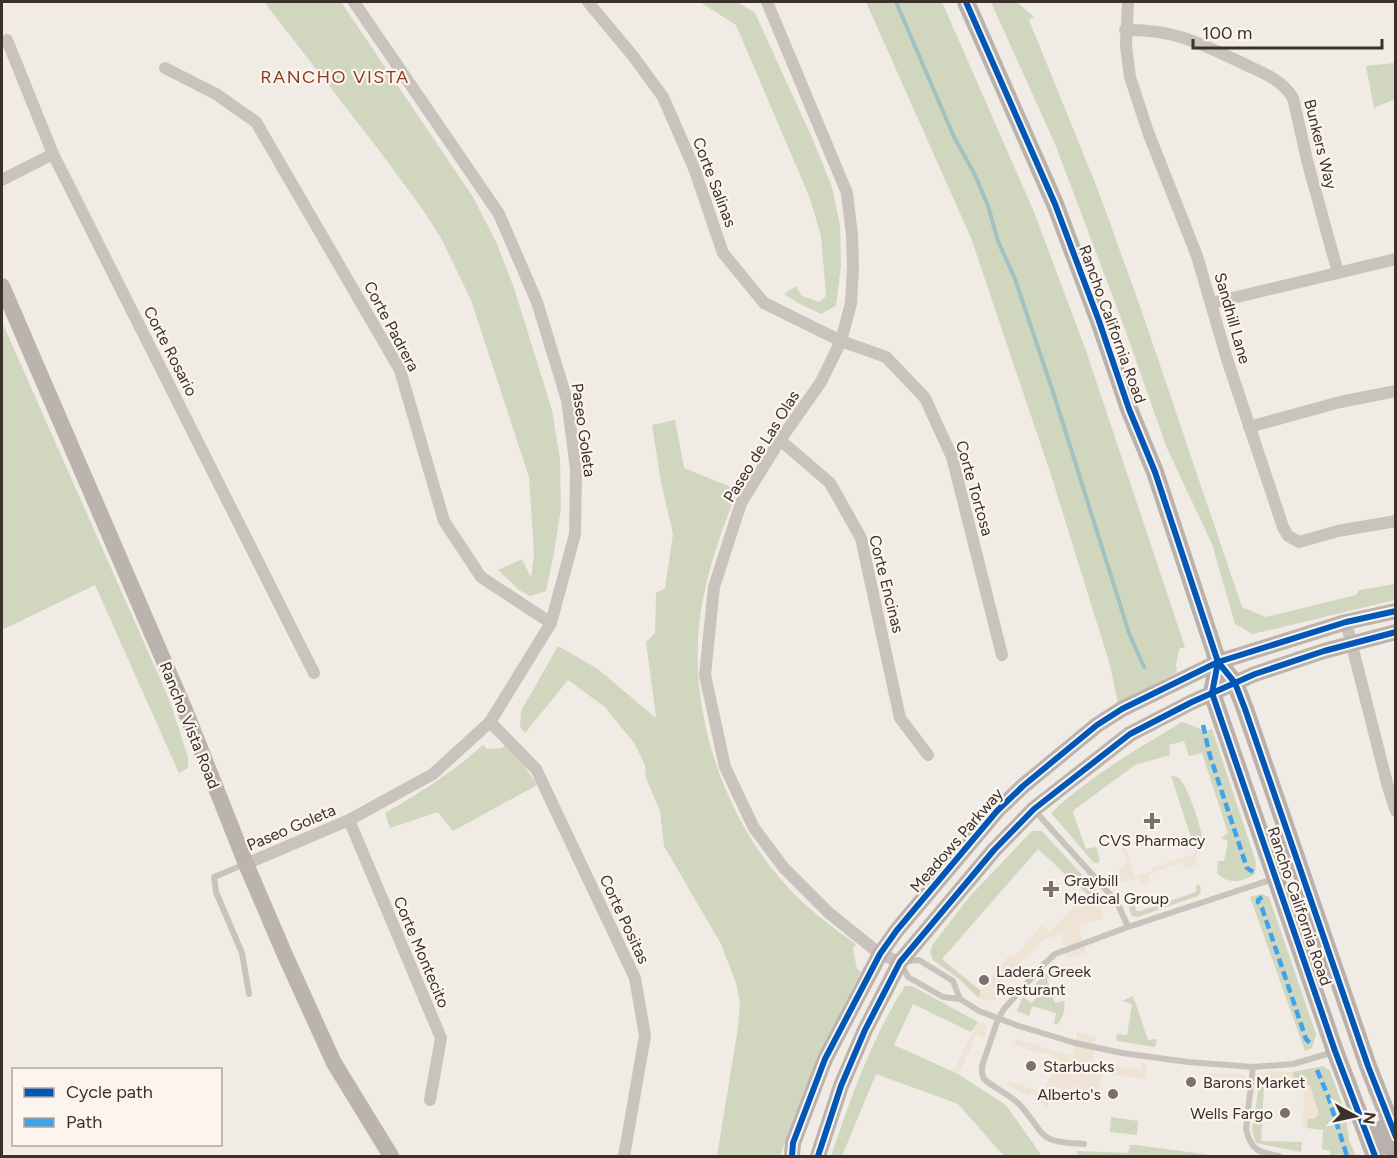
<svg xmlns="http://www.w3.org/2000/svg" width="1397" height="1158" font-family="Figtree,sans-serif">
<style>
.green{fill:#d1d6bf}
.plaza{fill:#eee3d5}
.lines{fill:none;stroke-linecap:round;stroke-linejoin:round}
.stream{stroke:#a1c2c1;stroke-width:4}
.lane{stroke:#c9c3be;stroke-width:6}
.street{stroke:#c9c3be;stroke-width:12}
.secondary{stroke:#bab3ae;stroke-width:16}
.primary{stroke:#b8b1ad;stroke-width:18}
.quiet{stroke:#3fa3eb;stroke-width:4.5;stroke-dasharray:9 4.5;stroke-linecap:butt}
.cycleway-casing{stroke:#fbf5ee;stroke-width:10}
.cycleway{stroke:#0057b8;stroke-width:6}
.poi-dot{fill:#7a716c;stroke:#fbf5ee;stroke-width:2}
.labels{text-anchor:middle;stroke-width:4.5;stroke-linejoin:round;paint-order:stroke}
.street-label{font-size:16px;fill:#3b302b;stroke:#fbf5ee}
.poi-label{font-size:16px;fill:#3b302b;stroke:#fbf5ee;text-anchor:start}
.neighbourhood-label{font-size:18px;letter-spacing:1.5px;fill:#8c3b22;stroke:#fbf5ee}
</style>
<rect width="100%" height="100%" fill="#f0ebe5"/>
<g class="green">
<polygon points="264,2 341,2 473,197 497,244 514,288 552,410 560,459 561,508 554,553 546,591 530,596 519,590 498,570 522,559 531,578 534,554 529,477 471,300 441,238 421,207 375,145"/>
<polygon points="700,2 737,2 755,13 813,140 832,187 840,226 841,265 836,306 821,314 798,303 784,294 796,286 802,296 819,302 826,296 821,235 809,196 736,25"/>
<polygon points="866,2 942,2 1034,212 1085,348 1185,647 1179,649 1176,665 1177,672 1118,704 1110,665 1051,475 971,238"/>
<polygon points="991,2 1017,2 1034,17 1029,20 1098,190 1141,309 1242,607 1266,617 1356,595 1359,590 1395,584 1395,600 1253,634 1235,624 1212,544 1166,446 1125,329 1055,144"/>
<polygon points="1395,63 1395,99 1374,108 1366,66"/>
<polygon points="2,322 169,699 188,757 188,768 179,773 95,585 2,630"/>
<path d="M675 420 684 468 738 490C720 533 704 579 699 626 690 715 724 816 784 883 805 907 830 926 856 944L853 949 857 969 861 972 818 1056 780 1156H717L737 1034 740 1005 737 986 721 944 664 846 660 811 646 778 645 765 634 743 605 707 568 680 525 733 520 727 521 711 558 646 598 669 656 718 646 642 655 633 656 593 665 588 673 534 661 482 652 425Z"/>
<path d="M1182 722 1206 731 1212 729 1256 862 1255 874C1243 882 1228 885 1217 873L1218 861H1224L1228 841 1221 838 1228 833 1202 753 1189 756 1184 741 1169 745 1170 755 1135 765 1074 810 1073 813 1086 849 1096 847 1100 860 1098 863H1094L1051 813C1089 777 1137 749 1182 722Z"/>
<path d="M483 745 487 749 502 748 506 745 525 767 537 785 453 831 438 812 390 828 385 813C420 793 453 772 483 745Z"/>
<path d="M1171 776 1178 777C1187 784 1202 828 1202 840 1201 845 1199 849 1196 853Z"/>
<polygon points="1032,831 1042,831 1096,890 1084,903 1081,900 1087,894 1038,849 942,959 981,991 979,998 959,979 933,960 930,952 933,944 970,896"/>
<polygon points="1197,884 1200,886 1201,892 1198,896 1138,917 1132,916 1129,908 1131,905 1135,906 1136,911 1140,911 1196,892"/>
<polygon points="1262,894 1269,897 1316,1034 1312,1048 1305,1051 1250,897"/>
<path d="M1052 968 1056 971V974L1047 979 1055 1003 1064 1001C1066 1008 1062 1020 1057 1025L1054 1023 1056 1013 1032 1006 1029 1016 1019 1012 1017 1010 1023 997 1032 1003 1038 995 1032 987Z"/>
<path d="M905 986H912L978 1022 971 1032 913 1004 894 1045 958 1074 1006 1105 1042 1156H1004L958 1104 876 1074 842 1156H831C851 1098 871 1039 905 986Z"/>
<polygon points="1133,996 1148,1040 1157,1039 1155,1047 1117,1041 1116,1039 1117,1034 1127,1035 1132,1004 1122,1001"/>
<polygon points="1323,1066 1330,1071 1345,1112 1349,1140 1356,1156 1341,1156 1340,1154 1330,1156 1330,1151 1322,1149 1323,1130 1307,1128 1308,1119 1318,1115 1318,1112 1310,1086 1293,1082 1293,1072"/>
<polygon points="1259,1085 1264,1086 1261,1141 1302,1142 1301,1152 1256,1143 1252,1130"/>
<polygon points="1111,1117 1138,1121 1137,1135 1110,1132"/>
<polygon points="1130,1145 1136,1145 1218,1156 1078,1156 1077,1151 1128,1153"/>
</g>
<g class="plaza">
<polygon points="1123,835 1134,877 1153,871 1152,868 1196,853 1196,865 1184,868 1182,863 1149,874 1151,882 1141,885 1139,878 1123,883 1118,870 1127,863 1119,837"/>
<polygon points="1096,890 1106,900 1100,906 1104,918 1079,927 1086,952 1068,958 1061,934 1043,940 992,991 995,994 996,1000 987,1001 979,998 981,991 1009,955 1013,958 1042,925 1050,931 1081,900 1084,902"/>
<polygon points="978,1022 986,1024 986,1035 985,1039 977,1035 958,1074 953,1072"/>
<polygon points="1077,1032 1096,1036 1092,1062 1141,1070 1142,1063 1147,1064 1145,1079 1102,1073 1097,1103 1091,1102 1092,1094 1053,1086 1047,1109 1032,1093 1028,1096 1008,1085 1009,1081 1044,1093 1049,1078 1055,1072 1056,1060 1048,1053 1037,1053 1014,1044 1016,1039 1072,1056"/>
<polygon points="1265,1071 1293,1072 1293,1082 1305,1082 1310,1086 1318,1115 1314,1119 1308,1119 1307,1128 1303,1128 1304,1086 1259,1085 1260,1078"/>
<polygon points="1210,1073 1241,1074 1246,1077 1246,1087 1209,1080"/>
</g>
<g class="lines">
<polyline class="stream" points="896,2 954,137 975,175 988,206 998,241 1015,279 1053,392 1129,633 1144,667"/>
<g class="lane">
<polyline points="1035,811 1117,902 1128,927"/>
<polyline points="245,864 214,877 216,892 242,953 249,994"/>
<polyline points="960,999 953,981 919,960 900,962 908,977 943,997 960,999 979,1011 1019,1026 1075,1043 1122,1053 1188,1062 1253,1067 1293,1064 1334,1052"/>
<path d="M1253 1067 1246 1129C1251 1151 1259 1152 1279 1156"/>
<path d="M1084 1144C1035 1142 1048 1136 1019 1104 1009 1094 995 1089 984 1079L982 1073V1066L998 1019 1004 1009 1042 966 1055 954 1128 927 1273 879"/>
</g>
<g class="street">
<polyline points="588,2 633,56 663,97 694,168 723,253 764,303 841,341 886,357 925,398 952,457 1002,655"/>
<polyline points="767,2 847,193 852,235 853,268 851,303 841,341 821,382 780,440 741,503 714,587 705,675 725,767 754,828 784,868 829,913 880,954 900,962"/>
<polyline points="1128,2 1126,46 1130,77 1148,132 1197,256 1227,359 1283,527 1288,536 1299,542 1338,531 1396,521"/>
<path d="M1125 30C1173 29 1198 42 1240 62 1260 72 1281 78 1293 98L1307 160 1338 273"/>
<polyline points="7,40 53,154 314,673"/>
<polyline points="165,68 216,94 256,122 400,370 444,521 481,577 551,623"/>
<polyline points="2,180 53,154"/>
<polyline points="1212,303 1396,259"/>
<polyline points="1249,427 1340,402 1396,391"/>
<polyline points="780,440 830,483 861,538 900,718 928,755"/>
<polyline points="1346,622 1388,787 1396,811"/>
<polyline points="490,722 536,769 635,978 645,1036 624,1156"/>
<polyline points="349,820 441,1038 430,1100"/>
<polyline points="246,864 349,820 433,774 490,722 551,623 575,534 576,469 567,400 537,302 499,214 354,2"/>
</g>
<g class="secondary">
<polyline points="2,286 185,710 246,864 285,955 334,1063 391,1156"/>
<polyline points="792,1156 793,1143 825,1059 880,954 897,930 997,811 1023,786 1097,725 1122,709 1218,662 1346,622 1396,611"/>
<polyline points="818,1156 841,1086 865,1030 900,962 994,850 1034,809 1130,734 1192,702 1255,674 1324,651 1396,632"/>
</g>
<g class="primary">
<polyline points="966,2 1055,204 1099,321 1129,409 1155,472 1218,662 1235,683 1245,709 1368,1066 1396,1137"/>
<polyline points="1218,662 1212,693 1335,1051 1375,1156"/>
<polyline points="1382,1129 1388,1145 1396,1153"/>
</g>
<g class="quiet">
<polyline points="1203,725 1210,756 1247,868 1253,872"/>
<polyline points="1262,897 1258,900 1258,902 1262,908 1306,1039 1311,1044"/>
<polyline points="1317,1070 1328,1096 1347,1156"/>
</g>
<g class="cycleway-casing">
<g id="cycleway">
<polyline points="966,2 1055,204 1099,321 1129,409 1155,472 1218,662 1235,683 1245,709 1368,1066 1396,1137"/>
<polyline points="1218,662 1212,693 1335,1051 1375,1156"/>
<polyline points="792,1156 793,1143 825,1059 880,954 897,930 997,811 1023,786 1097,725 1122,709 1218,662 1346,622 1396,611"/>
<polyline points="818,1156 841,1086 865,1030 900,962 994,850 1034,809 1130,734 1192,702 1255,674 1324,651 1396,632"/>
</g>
</g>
<use href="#cycleway" class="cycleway"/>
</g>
<g class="poi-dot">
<path d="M1149 812h6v6h6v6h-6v6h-6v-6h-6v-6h6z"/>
<path d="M1048 880h6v6h6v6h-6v6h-6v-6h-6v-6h6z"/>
<circle cx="984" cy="980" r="6"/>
<circle cx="1031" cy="1066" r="6"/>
<circle cx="1191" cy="1082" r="6"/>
<circle cx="1113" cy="1094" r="6"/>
<circle cx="1285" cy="1113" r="6"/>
</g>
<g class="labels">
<g class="street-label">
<text transform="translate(1321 144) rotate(76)" y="6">Bunkers Way</text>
<text transform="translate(715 182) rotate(69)" y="6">Corte Salinas</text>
<text transform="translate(1233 318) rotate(74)" y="6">Sandhill Lane</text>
<text transform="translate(1113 324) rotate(70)" y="6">Rancho California Road</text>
<text transform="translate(392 326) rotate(62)" y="6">Corte Padrera</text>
<text transform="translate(171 351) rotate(63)" y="6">Corte Rosario</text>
<text transform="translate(584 430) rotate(82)" y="6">Paseo Goleta</text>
<text transform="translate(761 446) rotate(-58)" y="6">Paseo de Las Olas</text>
<text transform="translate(975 488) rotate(74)" y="6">Corte Tortosa</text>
<text transform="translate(887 584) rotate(76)" y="6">Corte Encinas</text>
<text transform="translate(190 725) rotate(68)" y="6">Rancho Vista Road</text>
<text transform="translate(291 827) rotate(-23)" y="6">Paseo Goleta</text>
<text transform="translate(956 840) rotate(-49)" y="6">Meadows Parkway</text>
<text transform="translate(1300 906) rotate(71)" y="6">Rancho California Road</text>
<text transform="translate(625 919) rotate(65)" y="6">Corte Positas</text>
<text transform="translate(422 952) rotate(67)" y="6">Corte Montecito</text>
</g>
<g class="poi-label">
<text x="1152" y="846" text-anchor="middle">CVS Pharmacy</text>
<text x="1064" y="886">Graybill<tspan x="1064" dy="18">Medical Group</tspan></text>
<text x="996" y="977">Laderá Greek<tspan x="996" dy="18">Resturant</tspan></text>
<text x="1043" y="1072">Starbucks</text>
<text x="1203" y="1088">Barons Market</text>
<text x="1101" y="1100" text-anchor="end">Alberto's</text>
<text x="1273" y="1119" text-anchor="end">Wells Fargo</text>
</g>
<g class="neighbourhood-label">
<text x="335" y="83">RANCHO VISTA</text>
</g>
</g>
<rect width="1397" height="1158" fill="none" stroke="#3b302b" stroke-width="6"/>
<rect x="12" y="1068" width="210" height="78" fill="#fbf5ee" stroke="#aea6a0" stroke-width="1.5"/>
<rect x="24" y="1088" width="30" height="9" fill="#0057b8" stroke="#aea6a0" stroke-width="1.5"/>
<text x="66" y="1098" font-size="18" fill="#3b302b">Cycle path</text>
<rect x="24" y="1118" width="30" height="9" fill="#3fa3eb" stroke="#aea6a0" stroke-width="1.5"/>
<text x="66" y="1128" font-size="18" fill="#3b302b">Path</text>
<g transform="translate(1355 1116) rotate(98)" stroke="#fbf5ee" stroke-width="4.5" paint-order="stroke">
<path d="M0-4.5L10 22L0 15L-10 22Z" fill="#3b302b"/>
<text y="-9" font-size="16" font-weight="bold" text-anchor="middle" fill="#3b302b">N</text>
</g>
<path d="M1193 39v9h189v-9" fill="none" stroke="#3b302b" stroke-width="3"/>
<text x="1202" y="39" font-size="18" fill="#3b302b" stroke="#fbf5ee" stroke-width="4.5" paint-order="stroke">100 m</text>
</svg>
